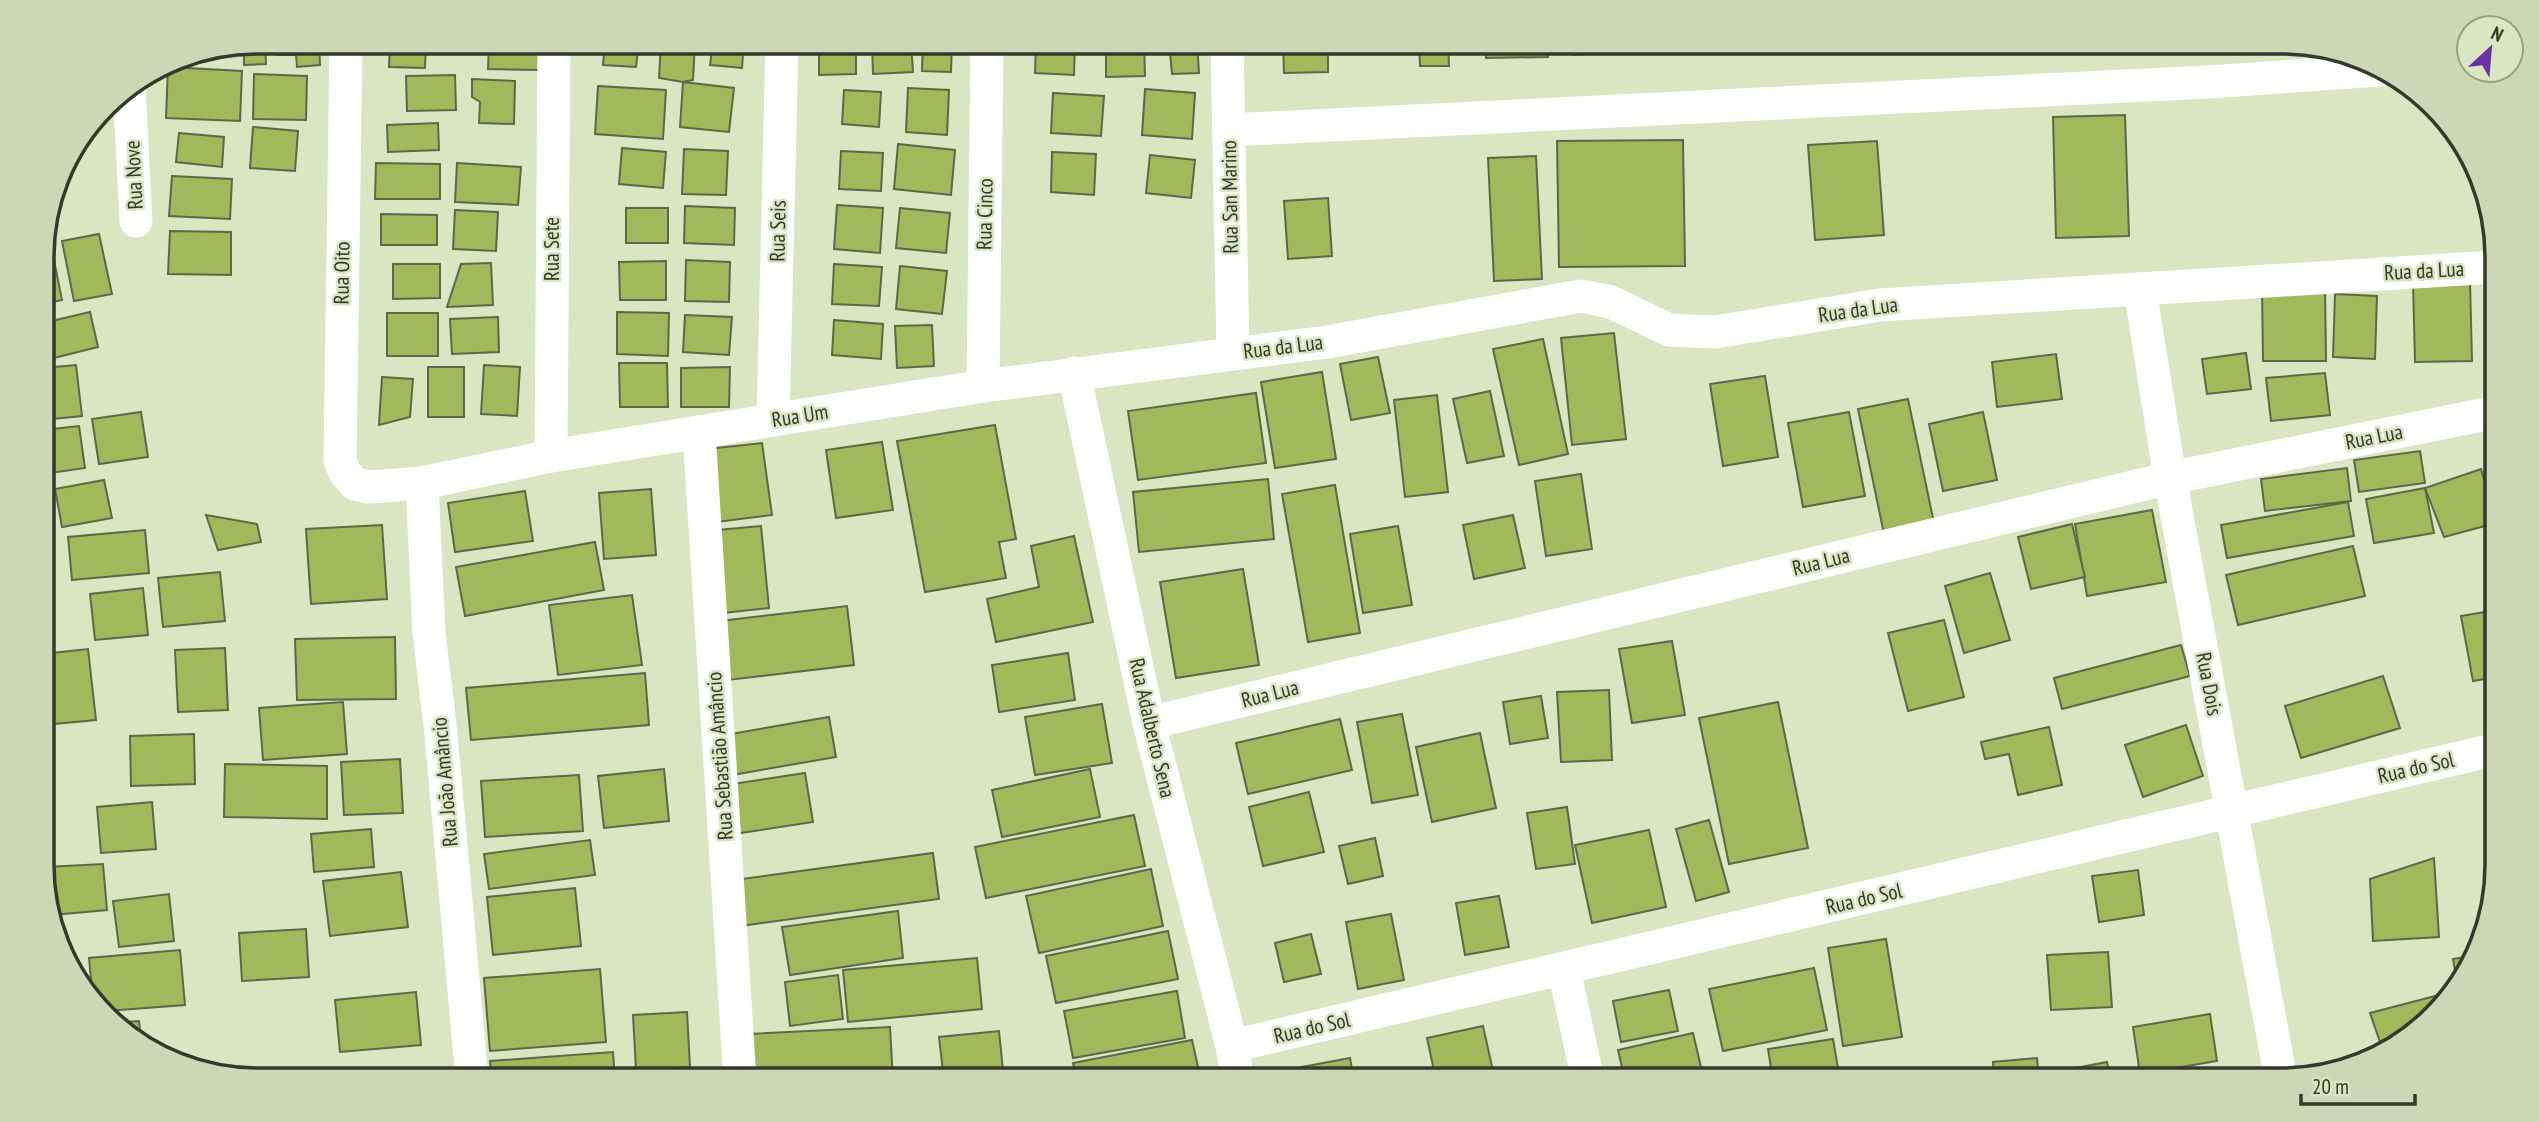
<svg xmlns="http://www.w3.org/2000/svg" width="2539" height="1122" font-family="'PT Sans Narrow',sans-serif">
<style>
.building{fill:#a0b95b;stroke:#5e6749;stroke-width:2}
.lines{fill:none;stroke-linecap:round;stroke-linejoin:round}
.street{stroke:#fff;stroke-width:33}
.labels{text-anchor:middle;stroke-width:5;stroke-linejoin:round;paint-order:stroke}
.street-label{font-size:21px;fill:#35392b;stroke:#dae5c2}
.rim{fill:none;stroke:#35392b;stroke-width:3.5}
</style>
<rect width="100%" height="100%" fill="#dae5c2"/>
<g class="building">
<polygon points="257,42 265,42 266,64 244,65 244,53 225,54 225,48"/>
<polygon points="278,42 319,42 320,65 297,67 296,55 278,55"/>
<polygon points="390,42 426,42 425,68 389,67"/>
<polygon points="430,42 469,42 470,48 430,48"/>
<polygon points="489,42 540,42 539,70 488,69"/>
<polygon points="605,42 639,42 636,67 603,65"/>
<polygon points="661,42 695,42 693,80 683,82 659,78"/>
<polygon points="713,42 744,42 742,68 710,65"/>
<polygon points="819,42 856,42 856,74 819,75"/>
<polygon points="872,42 911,42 913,72 873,74"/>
<polygon points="923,42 952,42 951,72 922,71"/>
<polygon points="1036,42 1075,42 1074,75 1035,73"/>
<polygon points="1106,42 1144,42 1145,76 1106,77"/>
<polygon points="1169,42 1197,42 1199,73 1172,74"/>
<polygon points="1283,42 1328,42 1328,72 1284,73"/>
<polygon points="1419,42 1448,42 1449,66 1420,66"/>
<polygon points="1486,42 1548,42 1548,57 1486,58"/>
<polygon points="1573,42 1663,42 1663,49 1574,55"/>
<rect x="1691" y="42" width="47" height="8"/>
<polygon points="1785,42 1838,42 1839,52 1786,54"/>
<polygon points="168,67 242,71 240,121 166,118"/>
<polygon points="254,74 307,76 306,120 253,119"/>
<polygon points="455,75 456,110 407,111 406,76"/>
<polygon points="472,79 515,81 514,124 479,123 480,102 472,97"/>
<polygon points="683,82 734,88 729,132 680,127"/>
<polygon points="598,86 666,90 663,139 595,134"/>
<polygon points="908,88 949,90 947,135 906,132"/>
<polygon points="1145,89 1195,93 1192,139 1142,135"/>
<polygon points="844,90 881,92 879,127 842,124"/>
<polygon points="1053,93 1104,96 1101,136 1051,133"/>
<polygon points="2125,115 2129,236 2056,238 2053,117"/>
<polygon points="438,123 439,150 388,152 387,125"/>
<polygon points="253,127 298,131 295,171 250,168"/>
<polygon points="179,133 224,137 222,167 176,162"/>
<polygon points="1683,140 1685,266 1559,267 1557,141"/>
<polygon points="1877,141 1884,235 1815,240 1808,145"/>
<polygon points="898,144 955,150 951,195 894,189"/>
<polygon points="622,148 666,152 663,188 619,184"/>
<polygon points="684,149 728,151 726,195 682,194"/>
<polygon points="841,151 883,153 881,191 839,189"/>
<polygon points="1052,152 1096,154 1094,195 1051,192"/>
<polygon points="1150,155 1195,160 1191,198 1146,193"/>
<polygon points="1536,156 1542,279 1494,281 1488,158"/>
<polygon points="376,163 440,164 440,199 375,199"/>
<polygon points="457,163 521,167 518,205 455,202"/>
<polygon points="172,176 232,179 230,219 169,216"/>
<polygon points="1328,198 1332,256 1288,259 1284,201"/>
<polygon points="837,205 883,208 880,253 834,249"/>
<polygon points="685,206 735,208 734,245 684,243"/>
<rect x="626" y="208" width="42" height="35"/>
<polygon points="900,208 950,213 946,253 896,248"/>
<polygon points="455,210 498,212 496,251 453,249"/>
<polygon points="381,214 437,215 437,245 381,245"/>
<polygon points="170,231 231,232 231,275 168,274"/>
<polygon points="99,234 112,294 74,301 62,241"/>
<polygon points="50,240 62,300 43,304 42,242"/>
<polygon points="686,260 730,262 729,302 685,301"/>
<polygon points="666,261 666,300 620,300 619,262"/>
<polygon points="491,263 493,305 447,307 461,264"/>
<polygon points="393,264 440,264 440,298 393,299"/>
<polygon points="834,264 882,267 879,306 832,304"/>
<polygon points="900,266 947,271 942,314 896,309"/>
<polygon points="2470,281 2472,361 2415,362 2413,282"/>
<polygon points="2262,288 2325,288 2326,361 2263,361"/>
<polygon points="2335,294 2377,296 2375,359 2333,357"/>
<polygon points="2495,304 2496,346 2488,306"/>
<polygon points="90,312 98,347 50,359 43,323"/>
<polygon points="617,312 669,313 668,356 617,354"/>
<rect x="387" y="313" width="51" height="43"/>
<polygon points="685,315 732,317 729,355 683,352"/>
<polygon points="498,317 499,352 452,354 450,319"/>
<polygon points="834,320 883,324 881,359 832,355"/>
<polygon points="932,325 934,366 897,368 895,326"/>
<polygon points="1614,333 1626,439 1572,445 1561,338"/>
<polygon points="1543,339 1568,454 1519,465 1493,349"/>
<polygon points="2246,353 2251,389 2207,394 2202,359"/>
<polygon points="2056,354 2062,399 1997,407 1992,362"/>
<polygon points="1378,357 1390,413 1351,420 1340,364"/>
<polygon points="619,363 667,363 668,407 620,407"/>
<polygon points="76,365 82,416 43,420 43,368"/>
<polygon points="484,365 520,367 517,416 481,414"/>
<rect x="428" y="367" width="36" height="50"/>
<polygon points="730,367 729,407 681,407 681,368"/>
<polygon points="1322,372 1336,459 1275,468 1261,382"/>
<polygon points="2325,373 2330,415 2271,421 2266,378"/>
<polygon points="1765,376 1778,457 1723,466 1710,384"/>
<polygon points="382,377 413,379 410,417 379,425"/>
<polygon points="1490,391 1504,456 1467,463 1453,399"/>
<polygon points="1256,393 1266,463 1138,480 1128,411"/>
<polygon points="1437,395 1448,492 1405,497 1394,400"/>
<polygon points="1908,399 1934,523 1884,534 1858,409"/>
<polygon points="141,412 148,457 99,464 92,419"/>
<polygon points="1849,412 1865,496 1803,507 1788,423"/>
<polygon points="1983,412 1997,480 1943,491 1929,424"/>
<polygon points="995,425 1016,539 999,542 1006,578 925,592 897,441"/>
<polygon points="79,426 85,468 43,474 43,430"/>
<polygon points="882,442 893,510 836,518 826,450"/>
<polygon points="762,443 772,515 717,522 708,449"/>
<polygon points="2420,451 2425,483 2359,492 2354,460"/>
<polygon points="2347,468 2351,501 2265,511 2261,479"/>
<polygon points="2481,469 2496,523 2444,537 2425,488"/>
<polygon points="1581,474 1592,549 1546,556 1535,481"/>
<polygon points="1268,479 1274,539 1139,552 1133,492"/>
<polygon points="104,480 112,518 62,527 55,489"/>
<polygon points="1335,485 1360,633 1308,642 1282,494"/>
<polygon points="2425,488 2434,533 2374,543 2366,499"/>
<polygon points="651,489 656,555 604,559 599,493"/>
<polygon points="525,491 533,541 455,552 448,503"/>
<polygon points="2348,502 2354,536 2227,558 2221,525"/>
<polygon points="2152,510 2166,582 2087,596 2075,524"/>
<polygon points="206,515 257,524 261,542 218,550"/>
<polygon points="1513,515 1525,568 1474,579 1463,525"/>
<polygon points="2072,524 2085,577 2031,589 2018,537"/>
<polygon points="382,525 387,599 311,604 306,529"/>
<polygon points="761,526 769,608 715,614 706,531"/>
<polygon points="1398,526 1412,605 1363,613 1350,534"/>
<polygon points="145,530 149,573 72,580 68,537"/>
<polygon points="1074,536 1093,622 996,642 987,599 1039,587 1031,546"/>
<polygon points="595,542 604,590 465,616 456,567"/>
<polygon points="2353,546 2365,596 2238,625 2226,575"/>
<polygon points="1243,569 1259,665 1176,678 1160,582"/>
<polygon points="220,572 225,621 163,627 158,578"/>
<polygon points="1990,573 2010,640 1964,653 1945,586"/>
<polygon points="143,588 148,635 95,640 90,594"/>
<polygon points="632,595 642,665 558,675 549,605"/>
<polygon points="847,606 854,665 719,681 712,622"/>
<polygon points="2496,610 2496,677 2473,681 2461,616"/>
<polygon points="1944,620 1964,697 1908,711 1888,633"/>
<polygon points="395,637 396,699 297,700 295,639"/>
<polygon points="1672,641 1685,715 1632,723 1619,649"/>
<polygon points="2181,645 2190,676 2062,709 2054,678"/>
<polygon points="225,648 228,710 178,712 175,650"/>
<polygon points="88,649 96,720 44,725 43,654"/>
<polygon points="1068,653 1075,700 999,712 992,665"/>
<polygon points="645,673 649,725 471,740 466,688"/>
<polygon points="2383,676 2400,728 2301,758 2285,706"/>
<polygon points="1609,690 1612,760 1561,762 1557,692"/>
<polygon points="1541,696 1548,738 1510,744 1503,702"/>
<polygon points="343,702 347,754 263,760 259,708"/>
<polygon points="1778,702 1808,848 1729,864 1699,718"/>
<polygon points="1102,704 1112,763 1035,775 1025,717"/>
<polygon points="1402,714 1418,795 1372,803 1357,722"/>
<polygon points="829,717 836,757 732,775 725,735"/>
<polygon points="1340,719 1352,770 1248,794 1236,743"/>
<polygon points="2186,725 2203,776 2143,797 2125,745"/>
<polygon points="2049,727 2062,785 2018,795 2009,754 1985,759 1981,742"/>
<polygon points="1480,733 1496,808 1432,822 1416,747"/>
<polygon points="194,734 195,784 131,786 130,736"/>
<polygon points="400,759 403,813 344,815 341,762"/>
<polygon points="225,764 327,766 327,819 224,817"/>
<polygon points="664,769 669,821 604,828 598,776"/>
<polygon points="1090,769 1100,817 1002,837 992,790"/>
<polygon points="805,773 813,822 734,834 726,785"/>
<polygon points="579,775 583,831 485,837 481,781"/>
<polygon points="1309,792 1324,852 1263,866 1249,807"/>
<polygon points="152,802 156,849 101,853 97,807"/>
<polygon points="1567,807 1575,864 1536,869 1527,813"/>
<polygon points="1134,815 1145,866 986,898 975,847"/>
<polygon points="1709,820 1729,892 1696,901 1676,829"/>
<polygon points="371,829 374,867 314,872 311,834"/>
<polygon points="1649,830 1666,907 1592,923 1575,845"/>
<polygon points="1375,838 1383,876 1348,884 1339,846"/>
<polygon points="590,840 595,875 489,889 484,854"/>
<polygon points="933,853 939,899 740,926 734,880"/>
<polygon points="2434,858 2439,937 2373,941 2370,879"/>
<polygon points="103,864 107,910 53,915 49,907 46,867"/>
<polygon points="1151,869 1163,926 1039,953 1026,896"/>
<polygon points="2138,870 2144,915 2099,922 2092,876"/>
<polygon points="401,872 408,927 330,936 323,881"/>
<polygon points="575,888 581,946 493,955 487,897"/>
<polygon points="169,894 174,941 119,947 113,901"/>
<polygon points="1499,896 1509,947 1465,955 1456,903"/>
<polygon points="898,911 903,958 790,975 782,927"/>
<polygon points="1391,914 1404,980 1358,989 1346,922"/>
<polygon points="306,929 309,977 242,981 239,933"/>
<polygon points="1168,931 1178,979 1056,1003 1046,956"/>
<polygon points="1311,934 1321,974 1284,982 1275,943"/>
<polygon points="1886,939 1902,1037 1843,1046 1828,948"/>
<polygon points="180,950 185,1005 106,1011 93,1001 89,958"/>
<polygon points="2108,952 2112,1007 2051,1010 2047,955"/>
<polygon points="2476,955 2458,987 2453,959"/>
<polygon points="977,958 982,1009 848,1022 843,970"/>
<polygon points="1814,968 1827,1030 1723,1051 1709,989"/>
<polygon points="600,969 606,1042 490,1051 484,978"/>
<polygon points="838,975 843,1019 790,1026 785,982"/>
<polygon points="1669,990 1678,1031 1621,1042 1613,1001"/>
<polygon points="1177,991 1185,1038 1073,1058 1064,1011"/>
<polygon points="416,992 421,1045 340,1052 335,1000"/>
<polygon points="2439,995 2442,1006 2410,1036 2381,1045 2370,1013"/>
<polygon points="687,1012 690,1067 636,1070 633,1015"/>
<polygon points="2210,1014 2217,1061 2140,1074 2133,1027"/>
<polygon points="139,1021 141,1038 121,1022"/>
<polygon points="1483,1026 1495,1080 1436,1080 1427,1038"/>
<polygon points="890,1027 893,1080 751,1080 749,1034"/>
<polygon points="999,1031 1004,1080 944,1080 939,1037"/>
<polygon points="1693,1033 1704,1080 1625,1080 1618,1050"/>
<polygon points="1833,1039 1839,1074 1802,1080 1773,1080 1768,1049"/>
<polygon points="1192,1040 1201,1080 1077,1080 1073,1063"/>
<polygon points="613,1052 615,1080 492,1080 490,1061"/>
<polygon points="1350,1058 1354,1080 1282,1080 1280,1071"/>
<polygon points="2037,1058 2039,1080 1994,1080 1993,1062"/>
<polygon points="2107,1062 2111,1080 2072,1080 2070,1069"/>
<polygon points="643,1073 667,1074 667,1080 643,1080"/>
</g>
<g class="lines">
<g class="street">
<polyline points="346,42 340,461 345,473 355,484 369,487 422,483 551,456 983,386 1327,342 1581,296 1611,302 1669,330 1715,332 1880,305 2495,267"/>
<polyline points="1227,42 1233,353"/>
<polyline points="129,87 136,221"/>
<polyline points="1229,130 2208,82 2380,70"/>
<polyline points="2140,289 2170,478 2281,1080"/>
<polyline points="1074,373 1149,723 1232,1046 1238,1080"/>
<polyline points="983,386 987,42"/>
<polyline points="773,420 782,42"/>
<polyline points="699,432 740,1080"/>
<polyline points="551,456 554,42"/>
<polyline points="422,483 429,633 441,734 472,1080"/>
<polyline points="1149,723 2170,478 2496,412"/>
<polyline points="1564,970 1588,1080"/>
<polyline points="1232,1046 2497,749"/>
</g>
</g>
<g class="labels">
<g class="street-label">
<text transform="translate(134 175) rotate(-93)" y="7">Rua Nove</text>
<text transform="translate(1230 197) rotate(-91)" y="7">Rua San Marino</text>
<text transform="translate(985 214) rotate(-89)" y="7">Rua Cinco</text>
<text transform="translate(778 231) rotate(-89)" y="7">Rua Seis</text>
<text transform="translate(552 249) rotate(-90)" y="7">Rua Sete</text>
<text transform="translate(2424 271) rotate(-3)" y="7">Rua da Lua</text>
<text transform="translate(342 273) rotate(-89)" y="7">Rua Oito</text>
<text transform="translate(1858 310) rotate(-8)" y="7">Rua da Lua</text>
<text transform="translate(1283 347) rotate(-7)" y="7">Rua da Lua</text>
<text transform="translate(800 416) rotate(-9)" y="7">Rua Um</text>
<text transform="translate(2374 437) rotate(-11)" y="7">Rua Lua</text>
<text transform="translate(1821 562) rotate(-14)" y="7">Rua Lua</text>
<text transform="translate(2209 684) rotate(79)" y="7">Rua Dois</text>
<text transform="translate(1270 694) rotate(-14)" y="7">Rua Lua</text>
<text transform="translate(1152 728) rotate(77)" y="7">Rua Adalberto Sena</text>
<text transform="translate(720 756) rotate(-94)" y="7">Rua Sebastião Amâncio</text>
<text transform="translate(2416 768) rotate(-13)" y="7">Rua do Sol</text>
<text transform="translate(445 782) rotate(-95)" y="7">Rua João Amâncio</text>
<text transform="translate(1864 899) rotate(-13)" y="7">Rua do Sol</text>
<text transform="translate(1312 1028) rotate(-13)" y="7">Rua do Sol</text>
</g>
</g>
<path d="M0 0H2539V1122H0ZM257 54H2282A203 203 0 0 1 2485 257V865A203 203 0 0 1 2282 1068H257A203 203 0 0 1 54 865V257A203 203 0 0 1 257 54Z" fill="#cdd7b6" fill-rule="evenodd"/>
<path class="rim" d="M257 54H2282A203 203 0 0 1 2485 257V865A203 203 0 0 1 2282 1068H257A203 203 0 0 1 54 865V257A203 203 0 0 1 257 54Z"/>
<g transform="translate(2490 49) rotate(26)"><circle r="33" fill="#dae5c2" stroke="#98a086" stroke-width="2"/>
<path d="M0-5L12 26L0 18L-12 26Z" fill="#6b32a8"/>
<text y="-10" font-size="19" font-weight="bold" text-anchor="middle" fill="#35392b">N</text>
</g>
<path d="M2301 1094v10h114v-10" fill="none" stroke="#35392b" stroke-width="3.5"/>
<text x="2312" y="1094" font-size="21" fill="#35392b" stroke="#dae5c2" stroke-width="5" paint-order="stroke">20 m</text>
</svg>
